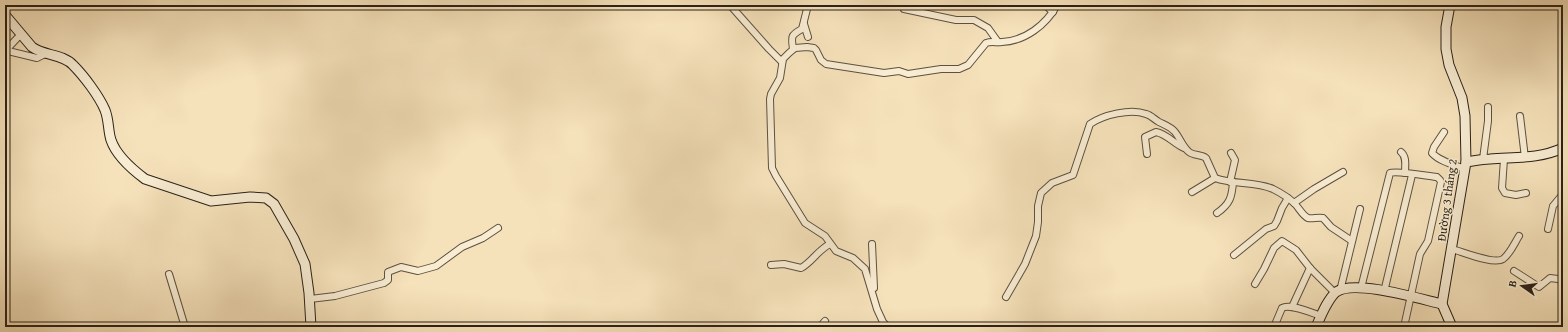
<svg xmlns="http://www.w3.org/2000/svg" width="1568" height="332" font-family="'Gentium Book Plus',serif">
<style>
.lines{fill:none;stroke-linecap:round;stroke-linejoin:round}
.street-casing{stroke:#5d5140;stroke-width:8}
.secondary-casing{stroke:#2a2118;stroke-width:11}
.street{stroke:#f8ecd2;stroke-width:6}
.secondary{stroke:#f8ecd2;stroke-width:9}
.labels{text-anchor:middle;stroke-width:3;stroke-linejoin:round;paint-order:stroke}
.street-label{font-size:12px;fill:#2a2118;stroke:#f8ecd2}
</style>
<rect width="100%" height="100%" fill="#f5e1ba"/>
<filter id="stains"><feTurbulence type="fractalNoise" baseFrequency=".005" numOctaves="4"/><feColorMatrix values="0 0 0 0 .2 0 0 0 0 .09 0 0 0 0 .02 0 0 0 .5 -.17"/></filter>
<radialGradient id="worn" r=".72"><stop offset=".6" stop-color="#630" stop-opacity="0"/><stop offset="1" stop-color="#630" stop-opacity=".3"/></radialGradient>
<g class="lines">
<g class="street-casing">
<g id="street">
<polyline points="730,5 769,49 782,62"/>
<polyline points="1045,5 1053,12"/>
<polyline points="904,9 956,20 974,20 988,28 998,42"/>
<polyline points="804,24 808,37"/>
<polyline points="21,34 8,48 8,51 37,58 45,54"/>
<path d="M793 49C791 36 791 35 802 29L808 5"/>
<polyline points="1520,116 1525,158"/>
<path d="M1444 132 1434 147 1432 153C1439 161 1454 165 1465 169"/>
<path d="M1401 152C1407 157 1405 166 1405 173"/>
<path d="M1147 154 1145 137 1156 132C1167 134 1174 144 1184 148"/>
<polyline points="1483,159 1488,121 1488,107"/>
<polyline points="1504,159 1502,188 1505,193 1516,195 1526,193"/>
<polyline points="1230,182 1235,160 1231,153"/>
<polyline points="1192,192 1215,178"/>
<polyline points="1294,203 1314,189 1343,172"/>
<path d="M1217 213C1230 204 1232 197 1233 182"/>
<polyline points="1548,229 1553,206 1563,194"/>
<polyline points="872,244 874,288"/>
<path d="M1452 249C1463 252 1494 265 1503 259 1510 254 1514 244 1519 236"/>
<polyline points="1234,255 1266,229 1274,226 1277,221 1282,208 1288,198"/>
<path d="M771 265 784 264 801 268C812 262 818 250 830 244"/>
<polyline points="1514,271 1539,287 1550,278 1558,279 1563,281"/>
<polyline points="169,274 185,327"/>
<polyline points="1255,284 1264,269 1274,248 1282,241 1296,250 1310,268 1335,293"/>
<path d="M1361 288 1390 173C1396 170 1427 176 1437 177L1440 180 1441 182 1428 241 1420 254 1404 327"/>
<polyline points="1340,291 1360,209"/>
<polyline points="1384,292 1412,175"/>
<path d="M1006 297 1025 264 1036 236 1038 222V206L1041 193 1052 183 1073 175 1090 124C1103 115 1131 108 1146 114 1151 115 1155 120 1159 122 1165 125 1171 127 1175 132 1180 138 1182 146 1189 152 1194 156 1201 154 1206 158L1215 178C1234 185 1255 181 1273 189 1281 193 1289 198 1295 204 1299 208 1303 216 1308 218 1312 219 1318 217 1323 218L1331 227 1352 241"/>
<polyline points="310,299 335,296 384,283 388,280 388,272 401,267 418,271 436,266 462,247 483,238 498,228"/>
<polyline points="1563,305 1562,312 1563,317"/>
<polyline points="1292,307 1310,268"/>
<polyline points="820,327 825,321"/>
<path d="M888 327 883 322 877 309 865 269 853 258 836 251 825 236 805 223 776 176 772 168 770 99 771 94 780 78 783 59 789 53 795 48 807 47 814 48 816 50 821 60 826 64 884 73 899 71 908 74 941 69H959L968 65 986 43C992 41 996 43 1002 42 1025 41 1046 25 1057 5"/>
<path d="M1274 327 1282 308C1290 303 1312 313 1321 316"/>
</g>
</g>
<g class="secondary-casing">
<g id="secondary">
<polyline points="1450,5 1446,27 1446,49 1449,65 1462,98 1465,116 1466,162 1442,304 1452,327"/>
<path d="M5 15 32 47C44 56 63 54 73 65 84 76 99 96 105 110 109 120 108 131 111 140 116 155 133 170 145 179L211 201 250 197 266 198 274 204 294 239 305 264 309 293 311 327"/>
<path d="M1466 162C1474 161 1482 159 1490 159 1516 157 1539 159 1563 148"/>
<path d="M1316 327C1321 316 1327 300 1336 292 1354 279 1420 299 1442 304"/>
</g>
</g>
<use href="#street" class="street"/>
<use href="#secondary" class="secondary"/>
</g>
<g class="labels">
<g class="street-label">
<text transform="translate(1447 200) rotate(-82)" y="4">Đường 3 tháng 2</text>
</g>
</g>
<rect width="1568" height="332" fill="none" stroke="#f5e1ba" stroke-width="20"/>
<rect x="6" y="6" width="1556" height="320" fill="none" stroke="#2a2118" stroke-width="2"/>
<rect x="10" y="10" width="1548" height="312" fill="none" stroke="#2a2118"/>
<g transform="translate(1522 286) rotate(284)" stroke="#f8ecd2" stroke-width="3" paint-order="stroke">
<path d="M0-3L7 15L0 10L-7 15Z" fill="#2a2118"/>
<text y="-6" font-size="11" font-weight="bold" text-anchor="middle" fill="#2a2118">B</text>
</g>
<rect width="100%" height="100%" filter="url(#stains)"/>
<rect width="100%" height="100%" fill="url(#worn)"/>
</svg>
